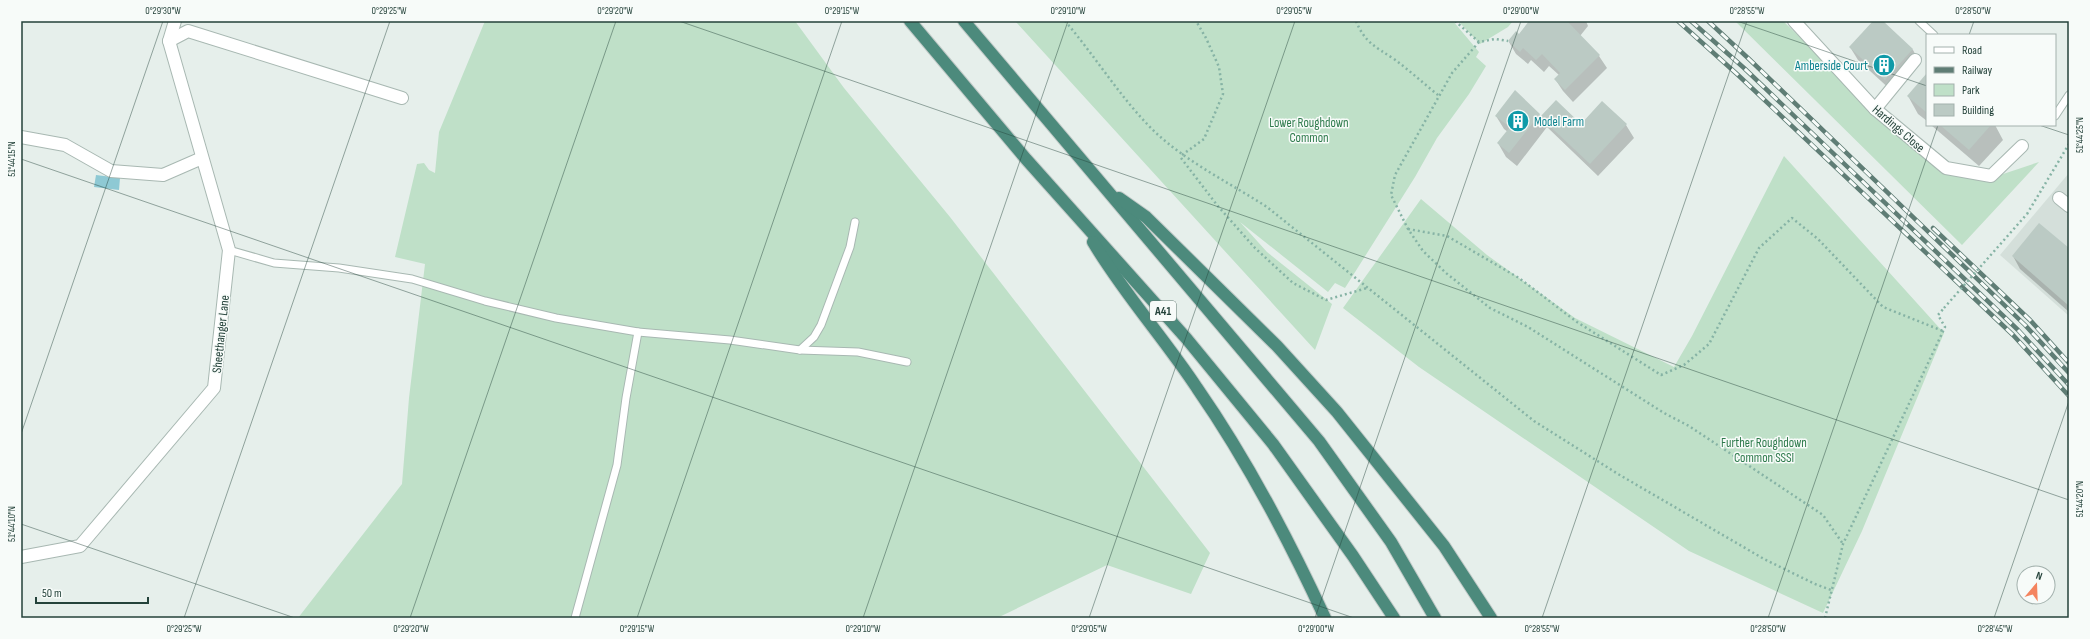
<svg xmlns="http://www.w3.org/2000/svg" width="2090" height="639" font-family="'Sofia Sans Condensed',sans-serif">
<style>
.built{fill:#d4dfda}
.green{fill:#bfe0c8}
.water{fill:#8ec9d4}
.shadow{fill:#0003}
.building{fill:#bbcac4}
.lines{fill:none;stroke-linecap:round;stroke-linejoin:round}
.service-casing{stroke:#a8b8b2;stroke-width:9}
.minor-casing{stroke:#a8b8b2;stroke-width:14}
.trunk-casing{stroke:#c2cac8;stroke-width:14}
.path{stroke:#86b3a5;stroke-width:2.5;stroke-dasharray:2 3;stroke-linecap:butt}
.service{stroke:#fff;stroke-width:7}
.minor{stroke:#fff;stroke-width:12}
.trunk{stroke:#4c8a7c;stroke-width:12}
.rail-casing{stroke:#5f7d75;stroke-width:4.5}
.rail{stroke:#f7fbf9;stroke-width:3;stroke-dasharray:9;stroke-linecap:butt}
.path-bridge{stroke:#86b3a5;stroke-width:2.5;stroke-dasharray:2 3;stroke-linecap:butt}
.ticks{fill:none;stroke:#24423a;stroke-width:1;stroke-opacity:0.45}
.labels{text-anchor:middle;stroke-width:3;stroke-linejoin:round;paint-order:stroke}
.shield{fill:#f7fbf9;stroke:#637a73;stroke-width:1}
.shield-label{font-size:12px;font-weight:bold;fill:#24423a}
.culture-label{font-size:13px;fill:#0d838f;stroke:#f7fbf9;text-anchor:end}
.park-label{font-size:13px;fill:#2d7a4b;stroke:#f7fbf9}
.street-label{font-size:13px;fill:#24423a;stroke:#f7fbf9}
.neatline{fill:none;stroke:#24423a;stroke-width:1.5}
.ticks-label{font-size:10px;text-anchor:middle;fill:#24423a}
</style>
<rect width="100%" height="100%" fill="#e6efeb"/>
<polygon class="built" points="2069,173 2069,316 2000,255"/>
<g class="green">
<polygon points="485,21 795,21 844,88 950,217 1210,553 1191,594 1107,565 997,618 298,618 402,484 409,398 425,264 395,257 417,164 424,163 429,170 435,173 439,132"/>
<polygon points="1015,21 1453,21 1479,52 1476,57 1486,66 1469,94 1437,138 1415,177 1345,288 1335,283 1328,292 1240,222 1267,252 1332,304 1315,350"/>
<polygon points="1458,21 1513,21 1508,27 1480,44"/>
<polygon points="1735,21 1783,21 1941,172 1982,181 2039,162 1962,245"/>
<polygon points="1784,156 1944,333 1862,531 1823,613 1689,551 1419,367 1343,308 1421,199 1487,255 1575,318 1674,367 1692,336"/>
</g>
<polygon class="water" points="96,175 120,178 119,190 94,187"/>
<g class="shadow">
<polygon points="1530,21 1586,21 1588,26 1580,36 1599,56 1607,68 1573,102 1563,91 1555,79 1559,75 1549,66 1544,72 1531,60 1528,64 1516,54 1509,42 1519,35"/>
<polygon points="1874,21 1881,21 1913,50 1920,63 1893,92 1858,60 1850,47"/>
<polygon points="1927,75 1927,121 1918,114 1908,96"/>
<polygon points="1539,114 1541,117 1581,125 1626,125 1634,138 1598,176 1547,127 1517,166 1506,157 1498,143 1508,132 1504,129 1496,116"/>
<polygon points="1931,125 1995,125 2003,140 1979,166"/>
<polygon points="2069,250 2069,312 2020,269 2013,256"/>
</g>
<g class="building">
<polygon points="1529,21 1567,21 1600,55 1565,90 1554,79 1560,73 1542,54 1536,60 1523,48 1520,52 1508,41 1516,31 1519,34"/>
<polygon points="1873,21 1883,21 1913,49 1885,80 1849,47"/>
<polygon points="1927,73 1927,113 1907,96"/>
<polygon points="1515,90 1540,114 1509,153 1497,143 1510,127 1495,116"/>
<polygon points="1556,100 1581,124 1602,101 1627,124 1590,164 1540,117"/>
<polygon points="1940,125 1991,125 1969,150"/>
<polygon points="2039,223 2069,248 2069,306 2012,256"/>
</g>
<g class="lines">
<g class="service-casing">
<g id="service">
<polyline points="1919,21 1934,35"/>
<polyline points="2055,116 2069,95"/>
<polyline points="229,250 274,263 339,268 412,279 485,301 556,318 638,332 626,398 617,465 575,618"/>
<polyline points="638,332 730,340 800,350 858,352 907,362"/>
<polyline points="800,350 814,337 821,325 850,247 855,222"/>
</g>
</g>
<g class="minor-casing">
<g id="minor">
<polyline points="1794,21 1875,109 1946,168 1991,176 2022,146"/>
<polyline points="169,41 188,31 402,98"/>
<polyline points="1875,109 1915,60"/>
<polyline points="21,137 65,145 111,171 163,175 202,158"/>
<polyline points="2059,198 2069,206"/>
<polyline points="21,557 80,546 214,388 229,250 169,41 175,21"/>
</g>
</g>
<g class="trunk-casing">
<g id="trunk">
<polyline points="910,21 1026,159 1186,338 1273,444 1353,556 1394,618"/>
<polyline points="964,21 1319,441 1391,542 1435,618"/>
<polyline points="1119,198 1146,217 1277,346 1337,412 1444,546 1491,618"/>
<path d="M1093 242C1124 294 1164 338 1197 388 1247 460 1288 538 1325 618"/>
</g>
</g>
<g class="path">
<path d="M1065 21C1096 57 1121 99 1155 132 1188 163 1230 183 1267 207L1534 421 1618 474 1764 559 1815 584 1831 590"/>
<path d="M1356 21C1365 43 1376 47 1394 59 1409 70 1423 83 1438 95"/>
<polyline points="1455,21 1479,42 1495,39 1508,41"/>
<polyline points="1479,42 1452,73 1395,175 1391,195 1408,229 1423,251 1446,273 1490,308 1528,327 1664,413 1689,426 1823,515 1843,544"/>
<polyline points="1182,155 1204,139 1223,94 1219,67 1206,38 1196,21"/>
<polyline points="1181,158 1217,205 1255,248 1293,283 1326,300 1367,288"/>
<polyline points="2027,214 2069,144"/>
<polyline points="1408,229 1447,236 1519,278 1577,322 1661,375 1684,365 1709,344 1759,248 1792,218 1818,239 1883,307 1943,331"/>
<polyline points="1825,618 1843,544 1945,327 1938,315 1944,308"/>
</g>
<use href="#service" class="service"/>
<use href="#minor" class="minor"/>
<use href="#trunk" class="trunk"/>
<g class="rail-casing">
<g id="rail">
<polyline points="1678,21 1738,75 2013,335 2069,396"/>
<polyline points="1691,21 1744,68 2018,330 2069,385"/>
<polyline points="1708,21 1749,59 2025,325 2069,373"/>
<polyline points="1933,228 2030,320 2069,363"/>
</g>
</g>
<use href="#rail" class="rail"/>
<polyline class="path-bridge" points="1944,308 2027,214"/>
</g>
<path class="ticks" d="M679 21 2069 500M1737 21 1927 86M1969 35 1974 21M2039 125 2069 135M21 159 1354 618M21 434 163 21M21 524 295 618M184 618 390 21M410 618 616 21M637 618 842 21M863 618 1068 21M1089 618 1295 21M1315 618 1521 21M1542 618 1747 21M1768 618 1938 125M1994 618 2069 401"/>
<defs>
<g id="building-disc" transform="scale(1.15)"><circle r="9.5" fill="#0f9aa8" stroke="#f7fbf9"/><path d="M-4-6H4V6H1V3H-1V6H-4ZM-2.5-4.3h1.7v1.8h-1.7ZM.8-4.3h1.7v1.8H.8ZM-2.5-1h1.7V.8h-1.7ZM.8-1h1.7V.8H.8Z" fill="#fff"/></g>
</defs>
<g fill-rule="evenodd">
<use href="#building-disc" x="1884" y="65"/>
<use href="#building-disc" x="1518" y="121"/>
</g>
<g class="labels">
<rect class="shield" x="1150" y="301" width="26" height="20" rx="3"/>
<g class="shield-label">
<text x="1163" y="315">A41</text>
</g>
<g class="culture-label">
<text x="1868" y="70">Amberside Court</text>
<text x="1534" y="126" text-anchor="start">Model Farm</text>
</g>
<g class="park-label">
<text x="1309" y="127">Lower Roughdown<tspan x="1309" dy="15">Common</tspan></text>
<text x="1764" y="447">Further Roughdown<tspan x="1764" dy="15">Common SSSI</tspan></text>
</g>
<g class="street-label">
<text transform="translate(1899 128) rotate(41)" y="5">Hardings Close</text>
<text transform="translate(220 334) rotate(-84)" y="5">Sheethanger Lane</text>
</g>
</g>
<rect width="2090" height="639" fill="none" stroke="#f7fbf9" stroke-width="44"/>
<rect x="1926" y="34" width="130" height="92" fill="#f7fbf9" stroke="#a3b1ad"/>
<rect x="1934" y="47" width="20" height="6" fill="#ffffff" stroke="#a3b1ad"/>
<text x="1962" y="54" font-size="12" fill="#24423a">Road</text>
<rect x="1934" y="67" width="20" height="6" fill="#5f7d75" stroke="#a3b1ad"/>
<text x="1962" y="74" font-size="12" fill="#24423a">Railway</text>
<rect x="1934" y="84" width="20" height="12" fill="#bfe0c8" stroke="#a3b1ad"/>
<text x="1962" y="94" font-size="12" fill="#24423a">Park</text>
<rect x="1934" y="104" width="20" height="12" fill="#bbcac4" stroke="#a3b1ad"/>
<text x="1962" y="114" font-size="12" fill="#24423a">Building</text>
<g transform="translate(2036 585) rotate(19)"><circle r="19" fill="#f7fbf9" stroke="#a3b1ad"/>
<path d="M0-3L7 15L0 10L-7 15Z" fill="#f4845f"/>
<text y="-6" font-size="11" font-weight="bold" text-anchor="middle" fill="#24423a">N</text>
</g>
<path d="M36 597v6h112v-6" fill="none" stroke="#24423a" stroke-width="2"/>
<text x="42" y="597" font-size="12" fill="#24423a" stroke="#f7fbf9" stroke-width="3" paint-order="stroke">50 m</text>
<rect x="22" y="22" width="2046" height="595" class="neatline"/>
<g class="ticks-label">
<text x="163" y="14">0°29'30"W</text>
<text x="389" y="14">0°29'25"W</text>
<text x="615" y="14">0°29'20"W</text>
<text x="842" y="14">0°29'15"W</text>
<text x="1068" y="14">0°29'10"W</text>
<text x="1294" y="14">0°29'05"W</text>
<text x="1521" y="14">0°29'00"W</text>
<text x="1747" y="14">0°28'55"W</text>
<text x="1973" y="14">0°28'50"W</text>
<text transform="translate(2079 135) rotate(-90)" y="4">51°44'25"N</text>
<text transform="translate(11 159) rotate(-90)" y="4">51°44'15"N</text>
<text transform="translate(2079 499) rotate(-90)" y="4">51°44'20"N</text>
<text transform="translate(11 524) rotate(-90)" y="4">51°44'10"N</text>
<text x="184" y="632">0°29'25"W</text>
<text x="411" y="632">0°29'20"W</text>
<text x="637" y="632">0°29'15"W</text>
<text x="863" y="632">0°29'10"W</text>
<text x="1089" y="632">0°29'05"W</text>
<text x="1316" y="632">0°29'00"W</text>
<text x="1542" y="632">0°28'55"W</text>
<text x="1768" y="632">0°28'50"W</text>
<text x="1995" y="632">0°28'45"W</text>
</g>
</svg>
